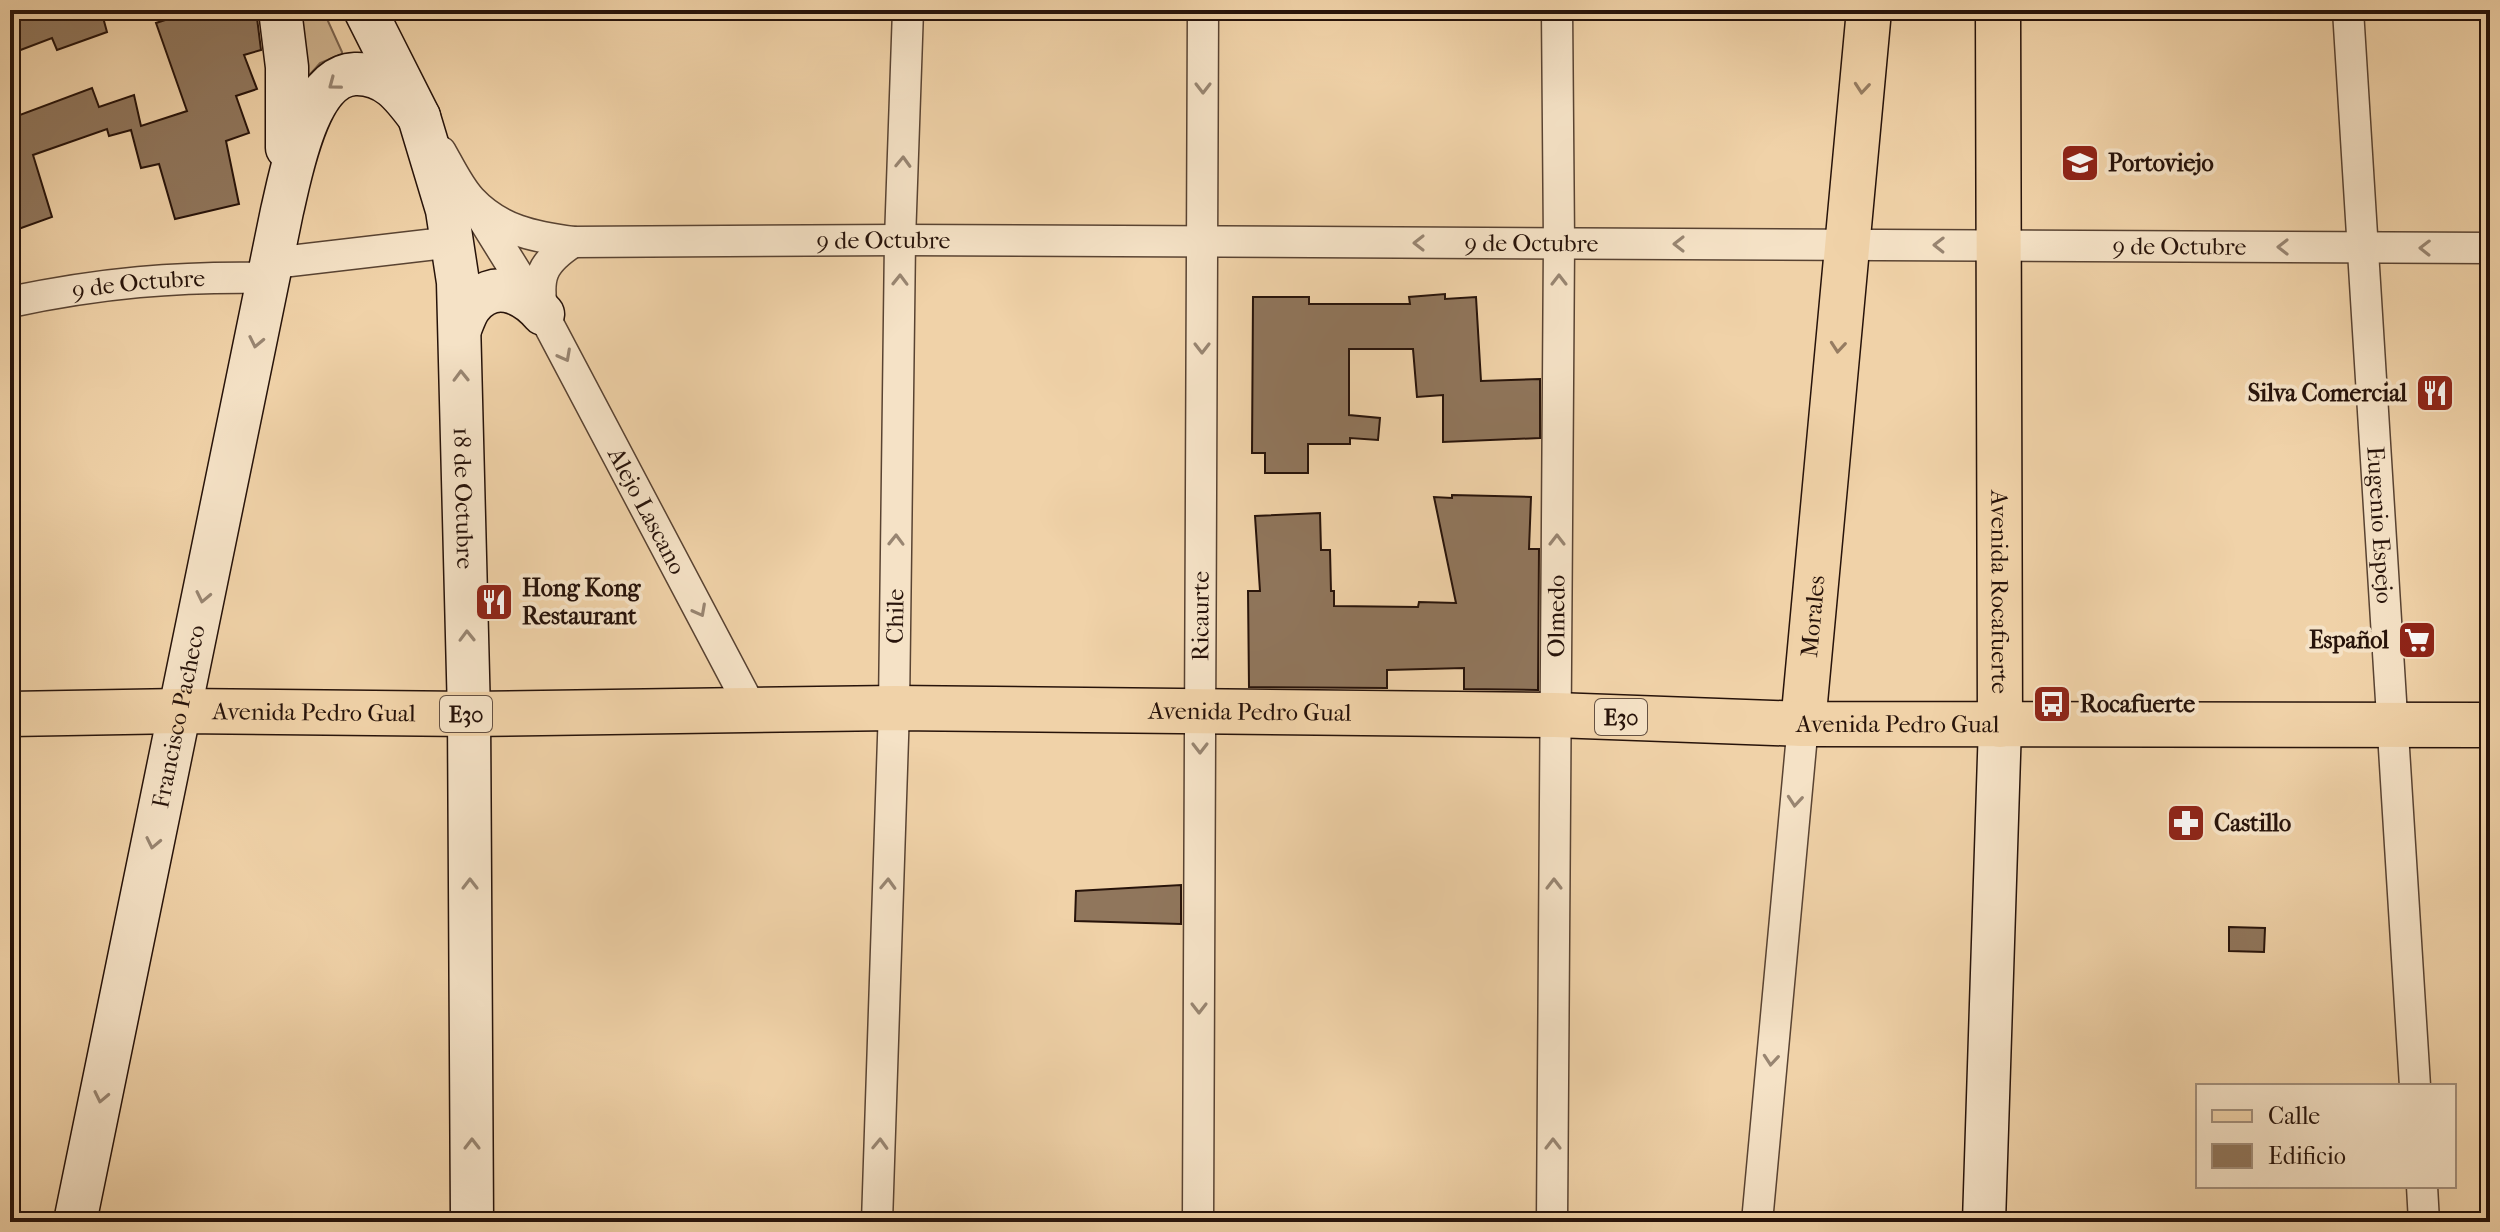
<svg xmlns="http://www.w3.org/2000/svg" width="2500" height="1232" font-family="'IM FELL French Canon',serif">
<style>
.green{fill:#ceb28d;stroke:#7a624c;stroke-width:2}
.building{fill:#90765c;stroke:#27130a;stroke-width:2}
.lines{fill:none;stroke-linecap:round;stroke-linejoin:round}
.street-casing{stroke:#594332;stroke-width:33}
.secondary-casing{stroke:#27130a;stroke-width:45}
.primary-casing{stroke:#27130a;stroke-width:47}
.highway-casing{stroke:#27130a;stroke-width:47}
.street{stroke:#f5e2c6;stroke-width:30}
.secondary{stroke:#f5e2c6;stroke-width:42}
.primary{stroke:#f0d2a8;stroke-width:44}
.highway{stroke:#f0d2a8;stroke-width:44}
.oneway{stroke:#988571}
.oneway2{stroke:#967c61}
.labels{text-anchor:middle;stroke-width:8;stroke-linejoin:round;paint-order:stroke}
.shield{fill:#f5e2c6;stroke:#655142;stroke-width:2}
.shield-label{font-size:22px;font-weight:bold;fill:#27130a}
.poi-label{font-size:24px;font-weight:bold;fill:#27130a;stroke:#f5e2c6;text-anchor:start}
.street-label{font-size:24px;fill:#27130a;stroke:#f5e2c6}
</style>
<rect width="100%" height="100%" fill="#f0d2a8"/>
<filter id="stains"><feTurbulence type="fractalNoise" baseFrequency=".0025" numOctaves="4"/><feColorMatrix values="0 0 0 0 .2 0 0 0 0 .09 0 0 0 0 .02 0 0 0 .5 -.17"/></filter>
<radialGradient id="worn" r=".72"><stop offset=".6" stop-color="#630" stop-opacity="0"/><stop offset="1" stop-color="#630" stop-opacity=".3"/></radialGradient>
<polygon class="green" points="293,10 323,10 342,52 342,54 320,63 305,80"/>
<g class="building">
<polygon points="10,10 101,10 107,32 57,50 52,38 10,54"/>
<polygon points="196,10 256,10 261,50 244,55 257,89 236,96 249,133 226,141 239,204 175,219 159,164 141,168 131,130 109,136 107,129 33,155 52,217 10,232 10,101 15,100 20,115 92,88 99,107 134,95 141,126 187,111 156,23"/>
<polygon points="1445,294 1445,299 1476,297 1481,381 1540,379 1540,438 1443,442 1443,395 1417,397 1413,349 1349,349 1349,415 1380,418 1378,440 1350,438 1350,444 1308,444 1308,473 1265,473 1265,453 1252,453 1253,297 1309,297 1309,304 1410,304 1409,297"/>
<polygon points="1452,495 1531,497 1529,549 1539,549 1538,690 1464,689 1464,668 1387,670 1387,688 1249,687 1248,591 1260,591 1255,516 1320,513 1321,550 1330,550 1331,591 1334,591 1334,606 1418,607 1419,602 1456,603 1434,497 1452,498"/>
<polygon points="1181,885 1181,924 1075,921 1076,891"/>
<polygon points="2229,927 2265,928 2264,952 2229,951"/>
</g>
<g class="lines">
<g class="street-casing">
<g id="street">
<path id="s1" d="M2348 10 2415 1086"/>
<path id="s2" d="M441 152C450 168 459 187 471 200 499 230 534 237 573 242L900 240 2490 248"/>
<polyline points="480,214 537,306"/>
<path id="s3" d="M573 242C541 263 536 277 543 314L751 708"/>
<polyline points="273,263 453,242"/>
<path id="s4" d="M10 302C100 283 177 276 269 278"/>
<polyline points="2422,1186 2424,1222"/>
<path id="s5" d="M877 1222 894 708 900 240 908 10"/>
<path id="s6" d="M1198 1222 1203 10"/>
<path id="s7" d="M1552 1222 1559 243 1557 10"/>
<polyline points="1757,1222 1803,724"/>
</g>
</g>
<g class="secondary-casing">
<g id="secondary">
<polyline points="280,10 287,67 287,148"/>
<path id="s8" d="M365 10 419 117 447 210 458 282 469 714 472 1222"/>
<path d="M460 329C463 322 466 312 471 306 493 278 524 292 543 314"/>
<path id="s9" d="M75 1222 282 211C291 174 307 76 355 74 386 73 402 94 419 117"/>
<polyline points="1984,1222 2000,725"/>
</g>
</g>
<g class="primary-casing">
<g id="primary">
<path id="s10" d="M1998 10 2000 725"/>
<path id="s11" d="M1803 724 1869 10"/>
</g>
</g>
<g class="highway-casing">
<g id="highway">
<path id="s12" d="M10 714 180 711 469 714 894 708 1555 715 1803 724 2490 725"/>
</g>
</g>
<use href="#street" class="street"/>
<use href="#secondary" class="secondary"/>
<use href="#primary" class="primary"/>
<use href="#highway" class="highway"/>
</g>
<defs><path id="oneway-chevron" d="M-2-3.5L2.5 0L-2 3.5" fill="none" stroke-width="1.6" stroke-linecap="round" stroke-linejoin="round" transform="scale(2)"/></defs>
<g class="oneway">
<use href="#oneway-chevron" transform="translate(334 84) rotate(143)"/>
<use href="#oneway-chevron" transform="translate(1203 88) rotate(90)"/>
<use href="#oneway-chevron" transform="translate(903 162) rotate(-88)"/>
<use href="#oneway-chevron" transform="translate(1419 243) rotate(-180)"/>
<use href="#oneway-chevron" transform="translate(1679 244) rotate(-180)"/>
<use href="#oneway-chevron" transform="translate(1939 245) rotate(-179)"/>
<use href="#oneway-chevron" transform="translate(2283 247) rotate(-180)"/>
<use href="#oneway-chevron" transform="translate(2425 248) rotate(-179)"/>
<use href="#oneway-chevron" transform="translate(900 280) rotate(-89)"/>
<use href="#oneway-chevron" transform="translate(1559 280) rotate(-90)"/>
<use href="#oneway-chevron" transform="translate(256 342) rotate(102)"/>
<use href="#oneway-chevron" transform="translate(1202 348) rotate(90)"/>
<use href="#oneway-chevron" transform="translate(565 356) rotate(62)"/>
<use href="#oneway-chevron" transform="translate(461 376) rotate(-91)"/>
<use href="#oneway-chevron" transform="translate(896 540) rotate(-89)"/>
<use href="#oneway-chevron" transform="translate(1557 540) rotate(-90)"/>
<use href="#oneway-chevron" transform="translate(203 597) rotate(102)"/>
<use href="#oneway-chevron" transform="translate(700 611) rotate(62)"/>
<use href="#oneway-chevron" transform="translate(467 636) rotate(-91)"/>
<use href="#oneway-chevron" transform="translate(1200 748) rotate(90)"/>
<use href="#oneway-chevron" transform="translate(1795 801) rotate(95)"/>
<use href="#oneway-chevron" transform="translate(153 843) rotate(102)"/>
<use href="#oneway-chevron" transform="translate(470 884) rotate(-90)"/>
<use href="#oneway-chevron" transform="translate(888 884) rotate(-88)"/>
<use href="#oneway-chevron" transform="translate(1554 884) rotate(-90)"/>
<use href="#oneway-chevron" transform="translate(1199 1008) rotate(90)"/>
<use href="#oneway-chevron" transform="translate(1771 1060) rotate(95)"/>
<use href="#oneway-chevron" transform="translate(101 1097) rotate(102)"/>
<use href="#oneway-chevron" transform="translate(472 1144) rotate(-90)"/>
<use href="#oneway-chevron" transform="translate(880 1144) rotate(-88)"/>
<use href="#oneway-chevron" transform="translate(1553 1144) rotate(-90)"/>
</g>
<g class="oneway2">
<use href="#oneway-chevron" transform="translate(1862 88) rotate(95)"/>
<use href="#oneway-chevron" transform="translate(1838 347) rotate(95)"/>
</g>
<defs>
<g id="university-square" transform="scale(2)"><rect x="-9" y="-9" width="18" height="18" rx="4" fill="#8f2418" stroke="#f5e2c6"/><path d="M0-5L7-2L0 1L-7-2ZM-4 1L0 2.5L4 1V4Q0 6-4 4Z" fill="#fff"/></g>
<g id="restaurant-square" transform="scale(2)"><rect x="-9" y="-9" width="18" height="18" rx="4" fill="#8f2418" stroke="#f5e2c6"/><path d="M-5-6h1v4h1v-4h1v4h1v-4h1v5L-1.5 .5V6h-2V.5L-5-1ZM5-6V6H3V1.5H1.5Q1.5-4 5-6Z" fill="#fff"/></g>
<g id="supermarket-square" transform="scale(2)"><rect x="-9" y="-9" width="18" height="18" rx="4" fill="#8f2418" stroke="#f5e2c6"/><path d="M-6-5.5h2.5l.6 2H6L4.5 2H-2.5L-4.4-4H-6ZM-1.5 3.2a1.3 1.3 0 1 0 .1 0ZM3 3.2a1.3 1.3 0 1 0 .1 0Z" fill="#fff"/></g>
<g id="bus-square" transform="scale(2)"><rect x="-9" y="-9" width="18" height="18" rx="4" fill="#8f2418" stroke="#f5e2c6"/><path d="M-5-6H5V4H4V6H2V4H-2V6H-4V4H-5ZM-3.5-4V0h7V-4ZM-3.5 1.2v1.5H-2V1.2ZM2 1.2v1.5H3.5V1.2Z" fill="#fff"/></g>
<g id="pharmacy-square" transform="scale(2)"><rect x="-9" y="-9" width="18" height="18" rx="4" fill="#8f2418" stroke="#f5e2c6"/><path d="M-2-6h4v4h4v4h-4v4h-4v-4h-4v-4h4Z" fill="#fff"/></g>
</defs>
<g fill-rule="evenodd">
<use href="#university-square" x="2080" y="163"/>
<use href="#restaurant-square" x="2435" y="393"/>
<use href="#restaurant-square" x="494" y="602"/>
<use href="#supermarket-square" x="2417" y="640"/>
<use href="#bus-square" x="2052" y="704"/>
<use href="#pharmacy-square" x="2186" y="823"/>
</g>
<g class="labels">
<g class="shield">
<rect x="440" y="696" width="52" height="36" rx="6"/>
<rect x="1595" y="699" width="52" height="36" rx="6"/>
</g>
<g class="shield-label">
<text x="466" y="722">E30</text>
<text x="1621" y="725">E30</text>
</g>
<g class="poi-label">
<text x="2108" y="171">Portoviejo</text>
<text x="2407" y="401" text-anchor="end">Silva Comercial</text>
<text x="522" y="596">Hong Kong<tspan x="522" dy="28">Restaurant</tspan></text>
<text x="2389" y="648" text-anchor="end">Español</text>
<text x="2080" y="712">Rocafuerte</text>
<text x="2214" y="831">Castillo</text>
</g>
<g class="street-label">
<text dy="8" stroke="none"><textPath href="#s2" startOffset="480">9 de Octubre</textPath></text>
<text dy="8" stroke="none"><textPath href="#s2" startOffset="1128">9 de Octubre</textPath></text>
<text dy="8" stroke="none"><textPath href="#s2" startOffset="1776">9 de Octubre</textPath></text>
<text dy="8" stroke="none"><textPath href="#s4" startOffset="130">9 de Octubre</textPath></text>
<text dy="8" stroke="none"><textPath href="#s8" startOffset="506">18 de Octubre</textPath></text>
<text dy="8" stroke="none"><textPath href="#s3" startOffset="308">Alejo Lascano</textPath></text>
<text dy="8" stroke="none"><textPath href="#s1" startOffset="516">Eugenio Espejo</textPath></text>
<text dy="8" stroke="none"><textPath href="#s10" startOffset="582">Avenida Rocafuerte</textPath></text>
<text dy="8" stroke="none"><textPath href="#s5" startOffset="606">Chile</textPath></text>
<text dy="8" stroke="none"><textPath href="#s6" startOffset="606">Ricaurte</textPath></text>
<text dy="8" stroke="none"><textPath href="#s7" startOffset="606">Olmedo</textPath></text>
<text dy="8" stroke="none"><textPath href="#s11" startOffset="108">Morales</textPath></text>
<text dy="8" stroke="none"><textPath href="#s12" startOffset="304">Avenida Pedro Gual</textPath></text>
<text dy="8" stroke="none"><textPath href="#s12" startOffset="1240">Avenida Pedro Gual</textPath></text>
<text dy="8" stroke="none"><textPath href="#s9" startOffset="516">Francisco Pacheco</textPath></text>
<text dy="8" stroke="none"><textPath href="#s12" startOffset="1888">Avenida Pedro Gual</textPath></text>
</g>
</g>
<rect width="2500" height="1232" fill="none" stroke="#f0d2a8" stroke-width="40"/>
<rect x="12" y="12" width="2476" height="1208" fill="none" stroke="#27130a" stroke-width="4"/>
<rect x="20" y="20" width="2460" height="1192" fill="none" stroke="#27130a" stroke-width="2"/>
<rect x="2196" y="1084" width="260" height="104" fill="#f5e2c6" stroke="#a38f7b" stroke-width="2"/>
<rect x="2212" y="1110" width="40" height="12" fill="#f0d2a8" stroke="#a38f7b" stroke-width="2"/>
<text x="2268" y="1124" font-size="24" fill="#27130a">Calle</text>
<rect x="2212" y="1144" width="40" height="24" fill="#90765c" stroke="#a38f7b" stroke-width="2"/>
<text x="2268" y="1164" font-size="24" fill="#27130a">Edificio</text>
<rect width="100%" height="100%" filter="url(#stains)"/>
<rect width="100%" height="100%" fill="url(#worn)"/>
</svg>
